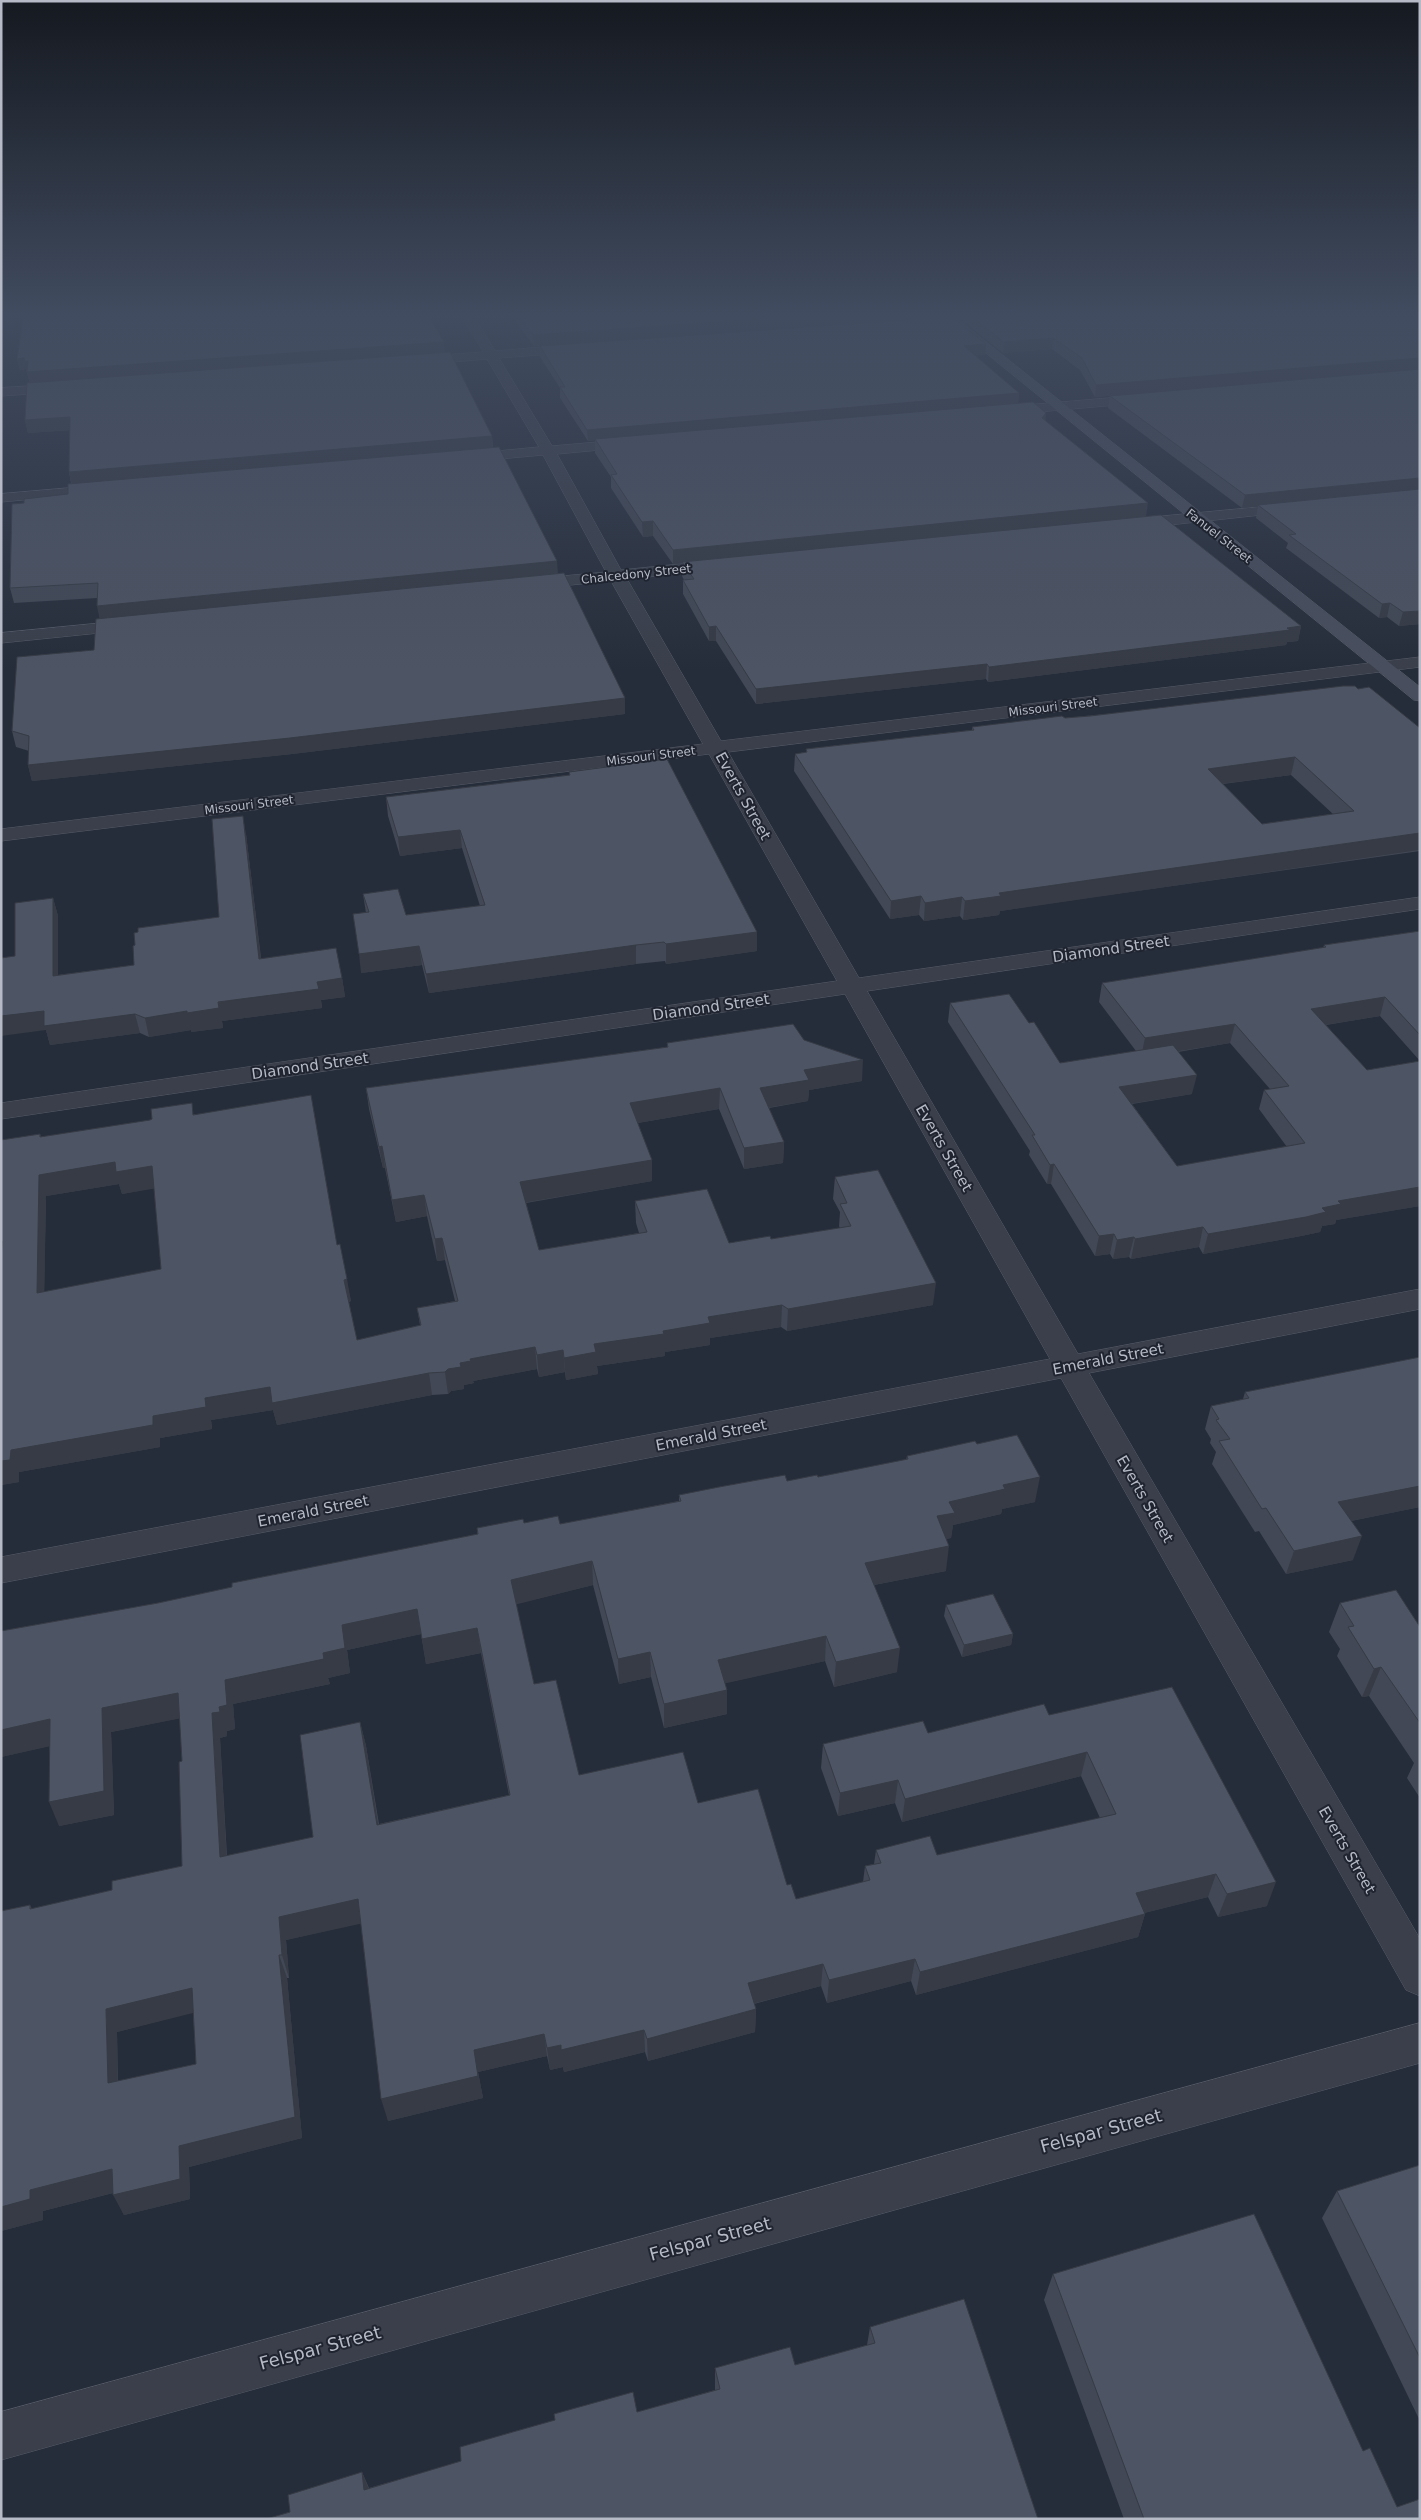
<svg xmlns="http://www.w3.org/2000/svg" width="1421" height="2520" font-family="'DejaVu Sans',sans-serif">
<style>
.lines{fill:none;stroke-linecap:round;stroke-linejoin:round}
.street-casing{stroke:#585d69;stroke-width:1}
.secondary-casing{stroke:#585d69;stroke-width:1}
.street{fill:#3a3f4b;fill-rule:evenodd}
.secondary{fill:#484e5d;fill-rule:evenodd}
.wall{fill:#424855;fill-rule:evenodd}
.shaded-wall{fill:#363b45}
.building{fill:#4d5463;stroke:#363b45;fill-rule:evenodd}
.labels{text-anchor:middle;stroke-width:4;stroke-linejoin:round;paint-order:stroke}
.far-street-label{font-size:12px;fill:#b5bac6;stroke:#1f2430}
.street-label{font-size:15px;fill:#b5bac6;stroke:#1f2430}
.near-street-label{font-size:18px;fill:#b5bac6;stroke:#1f2430}
</style>
<rect width="100%" height="100%" fill="#262d3a"/>
<g class="lines">
<g class="street-casing">
<g id="street">
<polygon points="463,318 475,318 495,351 578,344 584,348 578,352 499,358 552,446 632,439 639,443 632,447 557,454 621,570 719,560 727,565 719,570 627,579 721,741 1420,657 1420,667 728,752 859,978 1420,897 1420,909 867,991 1078,1354 1420,1289 1420,1309 1089,1373 1420,1939 1420,1996 1406,1990 1061,1378 1,1583 1,1557 1050,1359 845,994 1,1119 1,1103 837,981 709,754 1,841 1,829 703,744 611,581 530,589 522,584 530,579 606,572 543,455 466,462 459,458 466,454 539,447 487,359 417,365 411,361 417,357 483,352"/>
<polygon points="920,318 989,318 983,322 916,324 916,320"/>
<polygon points="65,384 71,388 70,391 1,396 1,388"/>
<polygon points="1145,395 1150,396 1152,399 1150,402 1004,415 997,411 1004,407"/>
<polygon points="104,485 111,489 109,492 1,502 1,494"/>
<polygon points="1293,504 1300,508 1298,511 1132,529 1124,524 1132,519"/>
<polygon points="132,620 138,621 140,625 138,629 1,643 1,633"/>
<polygon points="1420,2023 1420,2063 1,2460 1,2412"/>
</g>
</g>
<g class="secondary-casing">
<polygon id="secondary" points="943,318 956,318 1420,687 1420,701 1414,700"/>
</g>
<use href="#street" class="street"/>
<use href="#secondary" class="secondary"/>
</g>
<g class="wall">
<polygon points="513,318 924,318 534,346"/>
<polygon points="968,318 1420,318 1420,369 1095,397 1080,370 1052,349 1003,353 968,325"/>
<polygon points="540,346 985,355 975,355 1019,393 1018,403 1046,413 1045,421 1146,516 1301,626 1298,641 1287,642 1286,645 988,682 986,679 756,704 716,641 709,641 683,594 683,580 684,580 682,576 682,563 673,564 653,536 643,537 611,488 611,477 595,453 595,440 588,441 560,398 560,388 540,357"/>
<polygon points="445,352 492,436 493,447 558,574 625,698 625,714 292,754 32,781 28,765 29,751 16,747 12,731 94,650 100,619 97,598 14,603 10,588 24,503 68,494 71,483 69,472 70,430 28,433 25,420 30,383 26,369 20,370 17,359"/>
<polygon points="1420,369 1420,624 1399,626 1387,617 1379,618 1286,548 1288,543 1256,518 1258,506 1242,508 1108,408 1110,396"/>
<path d="M1358 689 1420 728V851L1094 897 1000 911 999 915 963 920 960 916 924 921 919 915 890 919 794 771 795 754 806 752V749L972 730V727L1065 718ZM1291 775 1333 814 1262 824 1223 784Z"/>
<polygon points="569,772 757,932 757,951 666,964 665,961 636,964 429,993 422,965 361,973 366,913 363,894 406,915 480,906 462,848 400,856 388,816 386,797 569,775"/>
<polygon points="246,834 261,958 342,978 345,997 321,1000 322,1008 222,1021 223,1028 191,1032 191,1030 149,1037 140,1033 50,1045 46,1030 15,956 53,898 58,916 58,975 134,965 138,932 219,917"/>
<path d="M1420 931V1206L1336 1220 1335 1224 1322 1226 1320 1232 1301 1236 1203 1254 1199 1247 1131 1259 1129 1257 1113 1259 1110 1254 1095 1256 1051 1184H1047L1029 1155 1030 1151 948 1022 950 1003 1029 1023 1060 1063 1136 1051 1099 1002 1102 983 1323 948 1324 945ZM1380 1016 1420 1061 1367 1070 1326 1025ZM1230 1043 1270 1089 1264 1090 1259 1109 1287 1147 1177 1166 1132 1104 1192 1094 1178 1052Z"/>
<path d="M804 1040 862 1081 809 1090 808 1101 769 1108 784 1142 783 1163 744 1169 719 1109 638 1123 652 1181 526 1203 539 1250 639 1233 636 1223 635 1201 729 1243 771 1239 840 1228 839 1226 840 1212 833 1199 835 1177 933 1305 787 1331 781 1327 710 1338V1345L665 1352V1356L597 1366 598 1374 566 1380 565 1372 539 1377 537 1369 473 1381 474 1383 464 1385V1389L451 1391 448 1394 432 1395 277 1425 273 1410 211 1420 212 1429 160 1438V1447L19 1472V1482L1 1485 40 1134 41 1137 195 1114 337 1245 351 1301 349 1302 357 1340 420 1325 417 1308 455 1301 445 1260 437 1261 427 1216 396 1222 385 1168H383L369 1109 366 1088 667 1047V1043ZM119 1184 122 1194 154 1188 161 1269 44 1292 46 1196Z"/>
<polygon points="1245,1392 1420,1507 1351,1521 1353,1560 1286,1574 1259,1531 1255,1532 1212,1464 1216,1452 1210,1443 1211,1439 1205,1429 1211,1406 1243,1399"/>
<path d="M977 1444 1035 1502 1002 1509 1001 1514 953 1525 951 1538 946 1539V1571L874 1585 897 1672 834 1687 825 1661 725 1683 727 1714 664 1728 651 1677 619 1684 593 1585 516 1604 534 1684 579 1775 698 1803 787 1885 796 1899 863 1882 865 1866 874 1864 876 1850 937 1855 1100 1818 1081 1776 902 1822 895 1803 838 1816 821 1768 823 1744 928 1733 1049 1715 1267 1906 1218 1917 1208 1897 1144 1913 1145 1914 1138 1937 916 1995 911 1981 827 2003 821 1986 754 2004 756 2009 755 2032 648 2061 645 2052 564 2072 563 2067 550 2070 547 2056 478 2072 483 2098 388 2121 361 1923 286 1940 289 1978H287L302 2138 189 2167 190 2199 124 2215 113 2193 43 2211V2220L1 2231V1911L30 1905 32 1909 112 1890 182 1866V1761L180 1718 111 1732 114 1815 59 1826 49 1746 1 1757V1631L158 1603 477 1534V1528L524 1523 560 1524 679 1501V1495L818 1477 906 1460 907 1456ZM421 1634 426 1664 481 1653 509 1795 379 1824 366 1746 360 1722 313 1837 227 1856 220 1738 227 1736V1731L235 1729 233 1704 330 1684 328 1678 350 1673 347 1650ZM193 2012 196 2064 118 2081 117 2032Z"/>
<polygon points="1340,1603 1420,1627 1420,1798 1407,1778 1414,1763 1369,1696 1362,1697 1337,1656 1340,1649 1329,1632"/>
<polygon points="946,1605 1013,1634 1011,1645 962,1657 944,1616"/>
<polygon points="1420,2165 1420,2421 1322,2218 1337,2191"/>
<polygon points="1053,2274 1363,2451 1397,2507 1420,2519 1124,2519 1044,2300"/>
<polygon points="870,2327 1038,2519 290,2512 362,2472 369,2488 715,2390 715,2368 795,2365 867,2345"/>
</g>
<g class="shaded-wall">
<polygon points="774,318 924,318 534,346 533,335"/>
<polygon points="1053,338 1052,349 1003,353 1004,342"/>
<polygon points="444,342 445,353 30,384 26,369 20,370 17,359"/>
<polygon points="986,344 985,355 963,356 964,346"/>
<polygon points="1420,358 1420,369 1095,397 1096,385"/>
<polygon points="1019,393 1018,404 588,441 587,430"/>
<polygon points="1046,413 1045,426 1042,418"/>
<polygon points="70,417 73,430 28,433 25,420"/>
<polygon points="492,436 493,449 72,486 69,472"/>
<polygon points="1420,478 1420,491 1258,505 1258,506 1242,508 1245,495"/>
<polygon points="1148,503 1146,517 673,564 673,550"/>
<polygon points="653,521 653,536 643,537 642,522"/>
<polygon points="557,561 558,576 100,621 97,606"/>
<polygon points="1390,603 1387,617 1379,618 1382,604"/>
<polygon points="1420,611 1420,624 1399,626 1403,612"/>
<polygon points="716,626 716,641 709,641 709,627"/>
<polygon points="1301,626 1298,641 1287,642 1286,645 988,682 989,667"/>
<polygon points="987,664 986,679 756,704 756,689"/>
<polygon points="625,698 625,714 292,754 32,781 28,765"/>
<polygon points="1295,757 1291,775 1204,786 1208,769"/>
<polygon points="243,816 246,834 263,977 259,959"/>
<polygon points="460,830 462,848 400,856 398,837"/>
<polygon points="1420,833 1419,850 1000,911 999,915 963,920 965,901 999,893"/>
<polygon points="921,896 919,915 890,919 891,901"/>
<polygon points="962,897 960,916 924,921 925,903"/>
<polygon points="53,898 58,916 58,995 53,976"/>
<polygon points="757,932 757,951 666,964 666,944"/>
<polygon points="636,945 636,964 429,993 426,974"/>
<polygon points="419,946 422,965 361,973 359,954"/>
<polygon points="342,978 345,997 321,1000 322,1008 222,1021 223,1028 191,1032 191,1030 149,1037 145,1018 317,982"/>
<polygon points="1385,997 1380,1016 1306,1028 1311,1009"/>
<polygon points="44,1011 135,1014 140,1033 50,1045 46,1030 1,1036 1,1016"/>
<polygon points="1235,1024 1230,1043 1141,1057 1145,1038"/>
<polygon points="863,1060 862,1081 809,1090 808,1101 759,1109 760,1088 804,1070"/>
<polygon points="1197,1075 1192,1094 1116,1106 1119,1087"/>
<polygon points="720,1088 719,1109 631,1124 630,1103"/>
<polygon points="784,1142 783,1163 744,1169 744,1148"/>
<polygon points="382,1146 385,1168 383,1168 379,1147"/>
<polygon points="652,1160 652,1181 522,1203 520,1182"/>
<polygon points="115,1162 152,1166 158,1188 122,1194 119,1184 46,1196 44,1315 37,1293 39,1175"/>
<polygon points="1054,1164 1051,1184 1047,1184 1050,1165"/>
<polygon points="1420,1187 1420,1206 1336,1220 1335,1224 1322,1226 1320,1232 1301,1236 1203,1254 1208,1234 1322,1208 1338,1201"/>
<polygon points="424,1195 427,1216 396,1222 392,1200"/>
<polygon points="1203,1227 1199,1247 1131,1259 1135,1239"/>
<polygon points="1114,1234 1110,1254 1095,1256 1099,1236"/>
<polygon points="1134,1237 1129,1257 1113,1259 1117,1240"/>
<polygon points="442,1238 445,1260 437,1261 435,1239"/>
<polygon points="347,1279 351,1301 348,1302 344,1280"/>
<polygon points="936,1283 933,1305 787,1331 788,1309"/>
<polygon points="782,1305 781,1327 710,1338 710,1345 665,1352 665,1356 597,1366 598,1374 566,1380 564,1358 594,1344 663,1331 708,1317"/>
<polygon points="535,1347 537,1369 473,1381 474,1383 464,1385 464,1389 451,1391 448,1394 445,1372 448,1369 460,1363 470,1359"/>
<polygon points="563,1350 565,1372 539,1377 537,1355"/>
<polygon points="429,1373 432,1395 277,1425 273,1410 211,1420 212,1429 160,1438 160,1447 19,1472 19,1482 1,1485 1,1461 11,1450 153,1416 205,1398 270,1387"/>
<polygon points="1040,1477 1035,1502 1002,1509 1001,1514 953,1525 951,1538 933,1541 937,1516 949,1502 1003,1485"/>
<polygon points="1420,1486 1420,1507 1330,1525 1338,1502"/>
<polygon points="1362,1536 1353,1560 1286,1574 1294,1551"/>
<polygon points="949,1546 946,1571 863,1587 865,1563"/>
<polygon points="592,1561 593,1585 514,1605 511,1580"/>
<polygon points="417,1609 421,1634 347,1650 350,1673 328,1678 330,1684 233,1704 235,1729 227,1731 227,1736 220,1738 228,1881 220,1857 212,1713 219,1707 225,1680 323,1653 342,1625"/>
<polygon points="477,1628 481,1653 426,1664 422,1639"/>
<polygon points="1013,1634 1011,1645 962,1657 964,1645"/>
<polygon points="826,1636 825,1661 718,1685 718,1660"/>
<polygon points="900,1648 897,1672 834,1687 836,1662"/>
<polygon points="650,1652 651,1677 619,1684 618,1659"/>
<polygon points="1381,1667 1369,1696 1362,1697 1374,1669"/>
<polygon points="727,1690 727,1714 664,1728 664,1704"/>
<polygon points="178,1693 187,1717 111,1732 114,1815 59,1826 49,1802 102,1708"/>
<polygon points="50,1719 60,1744 1,1757 1,1730"/>
<polygon points="360,1722 366,1746 382,1849 377,1825"/>
<polygon points="1087,1752 1081,1776 902,1822 905,1799"/>
<polygon points="898,1780 895,1803 838,1816 840,1793"/>
<polygon points="1216,1874 1208,1897 1128,1917 1136,1893"/>
<polygon points="1276,1882 1267,1906 1218,1917 1227,1894"/>
<polygon points="358,1899 364,1923 286,1940 289,1978 282,1955 279,1917"/>
<polygon points="1145,1914 1138,1937 916,1995 920,1972"/>
<polygon points="279,1955 287,1978 302,2138 189,2167 190,2199 124,2215 113,2195"/>
<polygon points="915,1959 911,1981 827,2003 829,1980"/>
<polygon points="823,1964 821,1986 748,2005 748,1983"/>
<polygon points="192,1988 201,2011 117,2032 118,2105 108,2083 106,2009"/>
<polygon points="756,2009 755,2032 648,2061 647,2039"/>
<polygon points="644,2030 645,2052 564,2072 563,2067 550,2070 547,2048"/>
<polygon points="544,2034 547,2056 478,2072 483,2098 388,2121 381,2099 474,2050"/>
<polygon points="112,2169 124,2190 43,2211 43,2220 1,2231 1,2207 30,2190"/>
<polygon points="362,2472 371,2495 364,2490"/>
</g>
<g class="building">
<polygon points="23,318 430,318 444,342 27,372 28,361 24,361 24,358 17,359"/>
<polygon points="520,318 774,318 533,335"/>
<polygon points="934,318 953,318 986,344 964,346 1019,393 587,430 560,387 565,387 540,346"/>
<polygon points="973,318 1420,318 1420,358 1096,385 1082,358 1053,338 1004,342"/>
<polygon points="450,352 492,436 69,472 70,417 25,420 27,383"/>
<polygon points="1420,369 1420,478 1245,495 1110,396"/>
<polygon points="1033,402 1046,413 1042,418 1148,503 673,550 653,521 642,522 611,475 617,474 595,439"/>
<polygon points="499,447 557,561 97,606 98,583 10,588 12,504 24,503 24,499 68,494 68,484"/>
<polygon points="1420,489 1420,611 1403,612 1390,603 1382,604 1289,535 1296,534 1258,505"/>
<polygon points="1161,515 1301,626 1287,628 1290,630 989,667 987,664 756,689 716,626 709,627 683,580 694,579 682,562"/>
<polygon points="564,573 625,698 290,738 28,765 29,736 12,731 17,657 94,650 96,619"/>
<path d="M1343 686H1355L1358 689 1369 687 1420 728V833L999 893 1001 896 965 901 962 897 925 903 921 896 891 901 795 754 807 752 806 749 974 730 972 727 1062 716 1065 718 1090 716ZM1295 757 1354 811 1262 824 1208 769Z"/>
<polygon points="667,759 757,932 666,944 664,942 636,945 426,974 419,946 359,954 353,914 369,912 363,894 398,889 406,915 485,905 460,830 398,837 386,797 570,775 569,772"/>
<polygon points="243,816 259,959 336,948 342,978 317,982 319,989 218,1002 219,1008 187,1013 187,1011 145,1018 135,1014 44,1026 44,1011 1,1016 1,958 15,956 15,903 53,898 53,976 134,965 133,946 135,945 134,933 138,932 138,928 219,917 212,819"/>
<polygon points="1420,931 1420,1035 1385,997 1311,1009 1367,1070 1420,1061 1420,1187 1338,1201 1341,1204 1322,1208 1326,1212 1306,1217 1208,1234 1203,1227 1135,1239 1134,1237 1117,1240 1114,1234 1099,1236 1054,1164 1050,1165 1032,1135 1035,1135 950,1003 1009,994 1029,1023 1034,1022 1060,1063 1173,1045 1197,1075 1119,1087 1177,1166 1305,1143 1264,1090 1289,1086 1235,1024 1145,1038 1102,983 1326,947 1324,945"/>
<path d="M793 1024 804 1040 863 1060 804 1070 809 1080 760 1088 784 1142 744 1148 720 1088 630 1103 652 1160 520 1182 539 1250 647 1232 635 1201 707 1189 729 1243 770 1236 771 1239 851 1226 840 1204 847 1203 835 1177 878 1170 936 1283 788 1309 782 1305 708 1317 710 1323 663 1331 664 1334 594 1344 596 1352 564 1358 563 1350 537 1355 535 1347 470 1359 471 1361 460 1363 461 1367 448 1369 445 1372 429 1373 272 1403 270 1387 205 1398 206 1407 153 1416V1425L11 1450 10 1460 1 1461V1261L2 1241H1V1140L40 1134V1137L150 1120 152 1119 151 1109 192 1103 193 1115 311 1095 337 1245 340 1244 347 1279 344 1280 357 1340 421 1325 417 1308 458 1301 442 1238 435 1239 424 1195 392 1200 382 1146 379 1147 366 1088 668 1047 667 1043ZM115 1162 116 1172 152 1166 161 1269 37 1293 39 1175Z"/>
<polygon points="1420,1357 1420,1486 1338,1502 1362,1536 1294,1551 1266,1508 1262,1509 1219,1441 1230,1439 1216,1420 1219,1419 1211,1406 1249,1398 1245,1392"/>
<path d="M1017 1435 1040 1477 1003 1485 1005 1489 949 1502 955 1513 937 1516 949 1546 865 1563 900 1648 836 1662 826 1636 718 1660 727 1690 664 1704 650 1652 618 1659 592 1561 511 1580 534 1684 556 1680 579 1775 683 1752 698 1803 758 1789 787 1885 791 1884 796 1899 870 1880 865 1866 881 1863 876 1850 930 1836 937 1855 1116 1814 1087 1752 905 1799 898 1780 840 1793 823 1744 923 1721 928 1733 1044 1704 1049 1715 1172 1687 1276 1882 1227 1894 1216 1874 1136 1893 1145 1914 920 1972 915 1959 829 1980 823 1964 748 1983 756 2009 647 2039 644 2030 561 2050V2045L547 2048 544 2034 474 2050 478 2076 381 2099 358 1899 279 1917 282 1955H279L295 2117 179 2146 180 2179 113 2195 112 2169 30 2190V2199L1 2207V1911L30 1905V1909L112 1890V1881L182 1866 179 1762 182 1761 178 1693 102 1708 104 1791 49 1802 50 1719 1 1730V1631L158 1603 232 1587V1583L478 1534 477 1528 523 1519 524 1523 558 1516 560 1524 681 1501 679 1495 719 1487 785 1475 787 1481 817 1475 818 1477 908 1459 907 1456 975 1441 977 1444ZM417 1609 422 1639 477 1628 510 1795 377 1825 360 1722 300 1735 313 1837 220 1857 212 1713 220 1712 219 1707 227 1705 225 1680 324 1659 323 1653 345 1648 342 1625ZM192 1988 196 2064 108 2083 106 2009Z"/>
<polygon points="1396,1590 1420,1627 1420,1723 1381,1667 1374,1669 1348,1627 1354,1626 1340,1603"/>
<polygon points="993,1594 1013,1634 964,1645 946,1605"/>
<polygon points="1420,2165 1420,2358 1337,2191"/>
<polygon points="1254,2214 1363,2451 1370,2448 1397,2507 1420,2499 1420,2519 1144,2519 1053,2274"/>
<polygon points="964,2299 1038,2519 266,2519 290,2512 288,2495 362,2472 364,2490 461,2461 460,2447 555,2420 554,2414 633,2392 637,2412 720,2389 715,2368 790,2347 795,2365 875,2343 870,2327"/>
</g>
<linearGradient id="sky" x2="0" y2="1"><stop stop-color="#151920"/><stop offset="0.47" stop-color="#414c60"/><stop offset="1" stop-color="#414c60" stop-opacity="0"/></linearGradient>
<rect width="1421" height="670" fill="url(#sky)"/>
<g class="labels">
<g class="far-street-label">
<text transform="translate(1219 536) rotate(38)" y="4">Fanuel Street</text>
<text transform="translate(636 574) rotate(-6)" y="4">Chalcedony Street</text>
<text transform="translate(1053 707) rotate(-7)" y="4">Missouri Street</text>
<text transform="translate(651 756) rotate(-7)" y="4">Missouri Street</text>
<text transform="translate(249 805) rotate(-7)" y="4">Missouri Street</text>
</g>
<g class="street-label">
<text transform="translate(743 796) rotate(61)" y="5">Everts Street</text>
<text transform="translate(1111 949) rotate(-8)" y="5">Diamond Street</text>
<text transform="translate(711 1007) rotate(-8)" y="5">Diamond Street</text>
<text transform="translate(310 1066) rotate(-8)" y="5">Diamond Street</text>
<text transform="translate(944 1148) rotate(60)" y="5">Everts Street</text>
<text transform="translate(1108 1359) rotate(-11)" y="5">Emerald Street</text>
<text transform="translate(711 1435) rotate(-11)" y="5">Emerald Street</text>
<text transform="translate(1145 1499) rotate(60)" y="5">Everts Street</text>
<text transform="translate(313 1511) rotate(-11)" y="5">Emerald Street</text>
<text transform="translate(1347 1850) rotate(60)" y="5">Everts Street</text>
</g>
<g class="near-street-label">
<text transform="translate(1101 2131) rotate(-15)" y="6">Felspar Street</text>
<text transform="translate(710 2239) rotate(-15)" y="6">Felspar Street</text>
<text transform="translate(320 2348) rotate(-15)" y="6">Felspar Street</text>
</g>
</g>
<rect width="1421" height="2520" fill="none" stroke="#b5bac6" stroke-width="5"/>
</svg>
